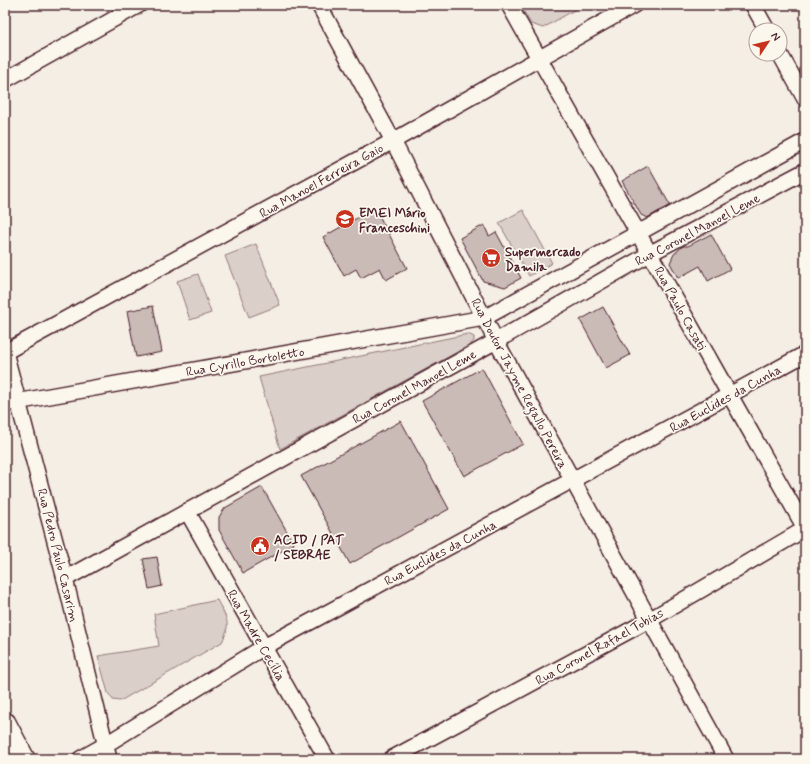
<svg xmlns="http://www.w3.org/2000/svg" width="810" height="764" font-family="Mynerve,sans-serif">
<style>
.green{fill:#dbd0c9;stroke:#92787a}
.building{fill:#cabbb6;stroke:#4a1f2b}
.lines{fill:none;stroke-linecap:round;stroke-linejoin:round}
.minor-casing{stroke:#4a1f2b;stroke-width:18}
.secondary-casing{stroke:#4a1f2b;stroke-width:24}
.minor{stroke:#fbf7ec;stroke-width:15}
.secondary{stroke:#fbf7ec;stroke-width:21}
.labels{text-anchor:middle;stroke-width:3.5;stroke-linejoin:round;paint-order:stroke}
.street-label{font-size:13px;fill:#4a1f2b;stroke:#fbf7ec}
.poi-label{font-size:13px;font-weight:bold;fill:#4a1f2b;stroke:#fbf7ec;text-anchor:start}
</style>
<rect width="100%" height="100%" fill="#f4eee4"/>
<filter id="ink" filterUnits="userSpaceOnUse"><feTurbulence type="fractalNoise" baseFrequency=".025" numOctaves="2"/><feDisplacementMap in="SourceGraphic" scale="8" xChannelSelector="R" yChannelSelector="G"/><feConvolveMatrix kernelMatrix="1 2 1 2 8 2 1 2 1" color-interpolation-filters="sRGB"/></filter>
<g filter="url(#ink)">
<g class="green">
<polygon points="520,5 583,5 543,28 531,24"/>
<polygon points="523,210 552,263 529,276 499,223"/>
<polygon points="256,244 280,305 249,317 225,256"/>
<polygon points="198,274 211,313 190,320 177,281"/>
<polygon points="468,334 474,337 474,341 468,346 280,449 259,377"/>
<path d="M217 600C226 618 232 622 222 642L120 701 113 700 108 693 98 656 159 646 154 614Z"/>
</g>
<g class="building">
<polygon points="648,166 670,205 647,218 641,215 622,181"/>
<polygon points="375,208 407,268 386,280 380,268 361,278 356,269 344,276 323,237"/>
<polygon points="484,225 489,236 496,232 521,278 505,287 483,281 460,238"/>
<polygon points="711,234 730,269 708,281 700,266 678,278 670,263 674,254 683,246 688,246"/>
<polygon points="153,306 162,352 136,357 127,311"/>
<polygon points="603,307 630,355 606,368 580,320"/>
<polygon points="482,368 523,444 464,476 422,401"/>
<polygon points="401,421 449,509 350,564 301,476"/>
<polygon points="262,487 294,544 243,573 219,530 219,517 225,508"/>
<polygon points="157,557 162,586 149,589 143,559"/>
</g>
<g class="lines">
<g class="minor-casing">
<g id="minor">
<polyline points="319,5 393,141 496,341 726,759"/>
<polyline points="509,5 805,528"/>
<polyline points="753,5 767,30"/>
<polyline points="780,54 805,99"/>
<polyline points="5,80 139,5"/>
<polyline points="5,352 393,141 634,5"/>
<polyline points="5,352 65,579 109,759"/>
<polyline points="5,404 484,318 805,141"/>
<polyline points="187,511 327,759"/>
<polyline points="65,579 496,341 651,253 805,171"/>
<polyline points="80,759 105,745 264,647 805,354"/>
<polyline points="391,759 651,619 805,529"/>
</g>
</g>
<g class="secondary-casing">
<polyline id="secondary" points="5,723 24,759"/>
</g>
<use href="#minor" class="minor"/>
<use href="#secondary" class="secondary"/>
</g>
</g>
<defs>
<g id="school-disc" transform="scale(1)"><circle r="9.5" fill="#c8321e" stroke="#fbf7ec"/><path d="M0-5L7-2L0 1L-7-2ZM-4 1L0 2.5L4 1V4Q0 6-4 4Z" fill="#fff"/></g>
<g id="supermarket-disc" transform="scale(1)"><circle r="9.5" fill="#c8321e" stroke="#fbf7ec"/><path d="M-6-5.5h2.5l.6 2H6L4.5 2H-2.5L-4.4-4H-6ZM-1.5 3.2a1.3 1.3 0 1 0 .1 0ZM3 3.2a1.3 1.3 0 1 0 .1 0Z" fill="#fff"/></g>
<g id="civic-disc" transform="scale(1)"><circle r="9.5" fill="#c8321e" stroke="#fbf7ec"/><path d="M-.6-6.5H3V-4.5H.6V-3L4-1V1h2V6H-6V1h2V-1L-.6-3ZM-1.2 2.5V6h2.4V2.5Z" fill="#fff"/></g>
</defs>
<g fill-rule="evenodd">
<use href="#school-disc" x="345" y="219"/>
<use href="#supermarket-disc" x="491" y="258"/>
<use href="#civic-disc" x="260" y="546"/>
</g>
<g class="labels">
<g class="street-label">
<text transform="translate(321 180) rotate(-29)" y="5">Rua Manoel Ferreira Gaio</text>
<text transform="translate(697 229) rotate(-28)" y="5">Rua Coronel Manoel Leme</text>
<text transform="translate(681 308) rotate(61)" y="5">Rua Paulo Casati</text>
<text transform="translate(245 361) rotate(-10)" y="5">Rua Cyrillo Bortoletto</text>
<text transform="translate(520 383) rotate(62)" y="5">Rua Doutor Jayme Regallo Pereira</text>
<text transform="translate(414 386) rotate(-29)" y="5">Rua Coronel Manoel Leme</text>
<text transform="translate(725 398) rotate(-29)" y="5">Rua Euclides da Cunha</text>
<text transform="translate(440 552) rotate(-28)" y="5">Rua Euclides da Cunha</text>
<text transform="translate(59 555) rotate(76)" y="5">Rua Pedro Paulo Casarim</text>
<text transform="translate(257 635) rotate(60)" y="5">Rua Madre Cecília</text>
<text transform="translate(599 646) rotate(-29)" y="5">Rua Coronel Rafael Tobias</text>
</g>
<g class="poi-label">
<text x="359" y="217">EMEI Mário<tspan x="359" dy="15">Franceschini</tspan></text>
<text x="505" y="256">Supermercado<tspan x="505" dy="15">Damila</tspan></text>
<text x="274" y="544">ACID / PAT<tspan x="274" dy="15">/ SEBRAE</tspan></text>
</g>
</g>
<rect width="810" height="764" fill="none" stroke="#fbf7ec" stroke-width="20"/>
<rect x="10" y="10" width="790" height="744" fill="none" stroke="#4a1f2b" stroke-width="1.5" filter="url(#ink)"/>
<g transform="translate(768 42) rotate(55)"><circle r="19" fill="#fbf7ec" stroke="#b4a19f"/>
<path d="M0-3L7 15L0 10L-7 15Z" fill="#c8321e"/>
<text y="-6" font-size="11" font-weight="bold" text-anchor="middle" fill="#4a1f2b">N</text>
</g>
</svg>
